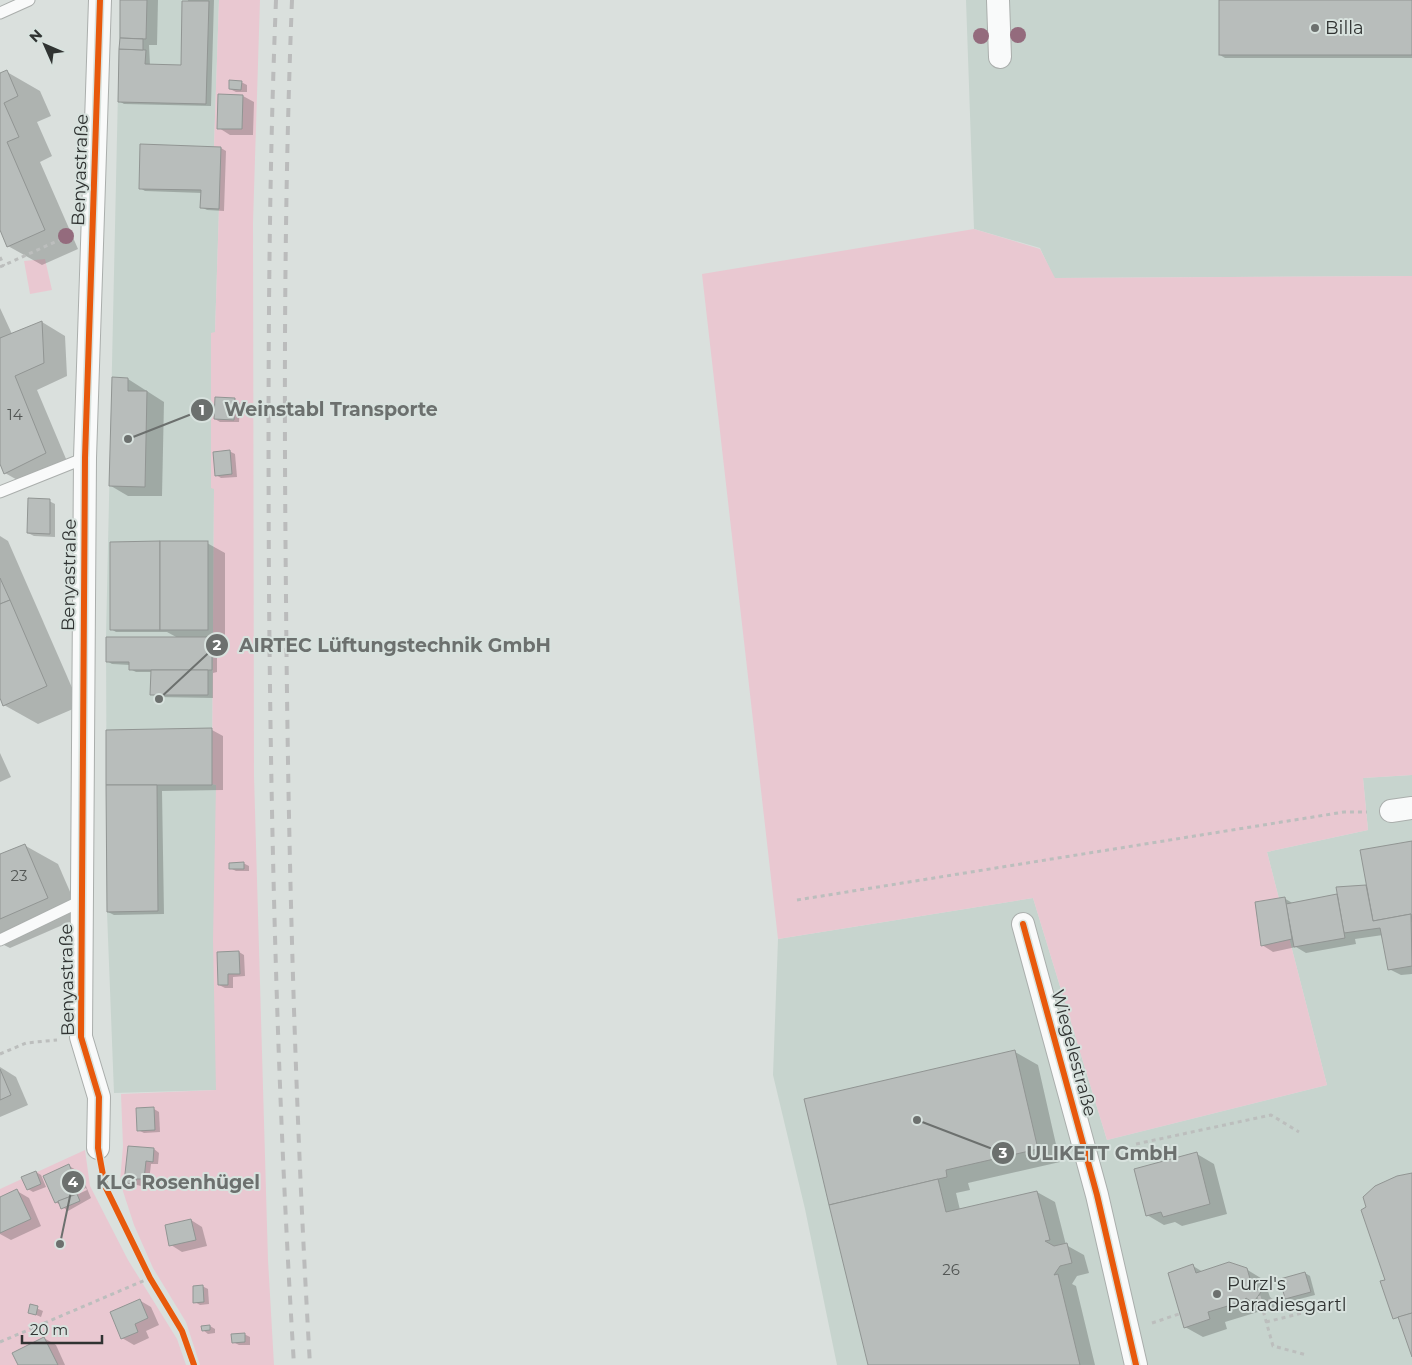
<svg xmlns="http://www.w3.org/2000/svg" width="1412" height="1365" font-family="Montserrat,sans-serif">
<style>
.built{fill:#c7d4ce}
.green{fill:#e9c8d1}
.shadow{fill:#0003;fill-rule:evenodd}
.building{fill:#b8bdbb;stroke:#919593}
.lines{fill:none;stroke-linecap:round;stroke-linejoin:round}
.lane-casing{stroke:#aaaeac;stroke-width:13}
.street-casing{stroke:#aaaeac;stroke-width:24}
.path{stroke:#bcbebd;stroke-width:3;stroke-dasharray:4 4;stroke-linecap:butt}
.lane{stroke:#f9fafa;stroke-width:11}
.street{stroke:#f9fafa;stroke-width:22}
.rail{stroke:#bbbcbc;stroke-width:4;stroke-dasharray:9 9;stroke-linecap:butt}
.cycleway-casing{stroke:#d8e2de;stroke-width:9}
.cycleway{stroke:#e8590c;stroke-width:6}
.tree{fill:#946b7d}
.poi-dot{fill:#6c706e;stroke:#d8e2de;stroke-width:2}
.labels{text-anchor:middle;stroke-width:4;stroke-linejoin:round;paint-order:stroke}
.number-label{font-size:15px;fill:#525654}
.poi-label{font-size:18px;fill:#303332;stroke:#d8e2de;text-anchor:start}
.street-label{font-size:18px;fill:#303332;stroke:#d8e2de}
.leader{fill:none;stroke:#6c706e;stroke-width:2}
.callout-dot{fill:#6c706e;stroke:#d8e2de;stroke-width:2}
.mark-label{font-size:15px;text-anchor:middle;font-weight:bold;fill:#fff}
.callout-label{font-size:19px;text-anchor:middle;font-weight:bold;fill:#6c706e;stroke:#d8e2de;stroke-width:4;stroke-linejoin:round;paint-order:stroke}
</style>
<rect width="100%" height="100%" fill="#dae0dd"/>
<g class="built">
<polygon points="120,0 219,0 214,146 221,147 215,333 211,333 211,488 214,488 212,784 216,785 216,1090 114,1093 107,912 106,637"/>
<polygon points="966,0 1412,0 1412,276 1054,278 1040,248 974,229"/>
<polygon points="1412,775 1412,1365 837,1365 805,1209 773,1075 778,939 1033,898 1107,1140 1327,1085 1267,852 1368,830 1363,778"/>
</g>
<g class="green">
<polygon points="219,0 260,0 253,222 254,776 268,1260 274,1365 200,1365 186,1322 153,1268 134,1225 120,1182 123,1146 121,1094 216,1090 213,940 216,785 212,784 214,489 211,488 211,333 215,332 221,147 214,147"/>
<polygon points="974,229 1040,249 1055,278 1412,276 1412,775 1363,778 1368,830 1267,852 1327,1085 1107,1140 1033,898 778,939 702,274"/>
<polygon points="45,259 52,290 30,294 24,261"/>
<polygon points="85,1150 90,1186 128,1260 177,1339 186,1365 0,1365 0,1189"/>
</g>
<g class="shadow">
<polygon points="122,0 158,0 157,45 149,45 150,65 182,66 188,0 214,0 211,106 124,104 119,101"/>
<polygon points="1220,0 1412,0 1412,58 1225,58 1220,55"/>
<polygon points="7,72 40,91 51,116 37,122 52,156 40,162 78,249 42,265 8,246 0,227 0,75"/>
<polygon points="241,82 247,85 247,92 236,92 230,89"/>
<polygon points="243,96 254,102 253,135 230,135 219,128"/>
<polygon points="221,148 226,151 224,211 207,210 201,207 202,193 145,191 140,188"/>
<polygon points="0,308 12,334 42,322 65,336 67,376 37,390 69,466 28,486 5,473 0,460"/>
<polygon points="128,379 164,402 162,496 128,496 111,486"/>
<polygon points="234,400 240,403 239,422 220,422 215,419"/>
<polygon points="229,451 235,454 237,477 221,478 216,475"/>
<polygon points="49,501 55,504 55,537 34,536 28,533"/>
<polygon points="0,536 8,541 80,706 38,724 4,705 0,695"/>
<polygon points="207,543 225,553 225,639 213,639 217,641 217,672 213,673 213,698 157,697 152,694 152,672 136,672 130,669 130,665 112,664 107,661 178,638 167,632 116,632 111,629"/>
<polygon points="212,730 223,736 223,790 162,791 164,914 114,915 108,912 107,785"/>
<polygon points="0,753 11,777 0,782"/>
<polygon points="1412,842 1412,974 1401,975 1389,969 1383,935 1355,939 1356,944 1306,953 1296,947 1273,952 1262,945 1284,898 1294,904 1338,895 1366,886 1368,887"/>
<polygon points="24,845 58,864 81,917 10,948 0,943 0,855"/>
<polygon points="243,863 249,866 249,871 236,871 230,868"/>
<polygon points="239,952 244,955 245,976 233,977 233,988 225,988 219,985"/>
<polygon points="1015,1052 1038,1065 1060,1162 968,1183 970,1190 956,1193 960,1210 1037,1192 1055,1202 1066,1245 1084,1255 1089,1273 1077,1276 1072,1284 1076,1286 1095,1365 870,1365 830,1203"/>
<polygon points="0,1067 16,1077 28,1105 0,1117"/>
<polygon points="154,1109 159,1112 160,1132 144,1133 138,1130"/>
<polygon points="154,1149 159,1153 158,1164 151,1164 149,1181 142,1181 141,1186 125,1182"/>
<polygon points="1197,1154 1214,1164 1227,1214 1182,1226 1175,1222 1164,1225 1147,1215"/>
<path d="M69 1166 80 1172 91 1198 68 1211 56 1202ZM86 1188 87 1190 61 1202V1199Z"/>
<polygon points="36,1172 41,1175 46,1187 33,1192 28,1189"/>
<polygon points="17,1191 29,1198 41,1226 11,1240 0,1234 0,1198"/>
<polygon points="191,1220 202,1227 207,1246 182,1252 171,1245"/>
<polygon points="1193,1266 1203,1272 1246,1269 1264,1280 1270,1297 1278,1303 1271,1312 1263,1308 1261,1311 1225,1322 1227,1329 1203,1337 1185,1327"/>
<polygon points="1305,1273 1310,1276 1315,1295 1292,1301 1286,1298"/>
<polygon points="202,1286 208,1289 209,1304 200,1305 195,1302"/>
<polygon points="139,1300 151,1307 159,1325 146,1331 149,1338 134,1345 122,1338"/>
<polygon points="31,1306 43,1311 41,1317 29,1312"/>
<polygon points="210,1326 215,1329 215,1333 208,1334 203,1330"/>
<polygon points="244,1334 250,1337 250,1345 239,1345 233,1342"/>
<polygon points="44,1338 56,1345 65,1365 19,1365"/>
</g>
<g class="building">
<polygon points="120,0 147,0 146,39 120,38"/>
<rect x="1219" y="0" width="193" height="55"/>
<polygon points="182,1 209,1 206,104 118,102 119,49 146,50 145,64 181,65"/>
<polygon points="120,38 143,39 143,50 119,49"/>
<polygon points="7,70 18,96 4,103 19,137 7,142 45,230 7,247 0,230 0,73"/>
<polygon points="229,80 242,81 241,90 229,89"/>
<polygon points="218,94 243,95 242,129 217,129"/>
<polygon points="140,144 221,147 219,209 200,208 201,190 139,189"/>
<polygon points="42,321 44,363 15,376 46,453 4,474 0,464 0,338"/>
<polygon points="112,377 128,378 128,391 147,391 145,487 109,486"/>
<polygon points="215,397 235,398 234,420 214,419"/>
<polygon points="230,450 232,474 215,476 213,452"/>
<polygon points="28,498 50,499 50,534 27,533"/>
<polygon points="160,541 160,630 110,630 110,542"/>
<rect x="160" y="541" width="48" height="89"/>
<polygon points="0,578 10,600 0,604"/>
<polygon points="10,600 47,686 3,706 0,698 0,604"/>
<polygon points="106,637 212,637 212,670 129,670 129,662 106,662"/>
<polygon points="151,670 208,670 208,695 150,695"/>
<polygon points="212,728 212,785 106,785 106,730"/>
<polygon points="106,785 157,785 158,911 107,912"/>
<polygon points="1412,841 1412,922 1411,914 1373,921 1360,850"/>
<polygon points="25,844 48,898 0,919 0,854"/>
<polygon points="244,862 244,869 229,869 229,863"/>
<polygon points="1366,885 1373,921 1411,914 1412,966 1388,970 1380,928 1344,933 1336,887"/>
<polygon points="1337,894 1345,938 1294,947 1286,904"/>
<polygon points="1285,897 1292,939 1261,946 1255,902"/>
<polygon points="239,951 240,974 228,974 228,985 218,985 217,952"/>
<polygon points="1015,1050 1038,1149 946,1170 947,1177 829,1205 804,1099"/>
<polygon points="0,1069 11,1095 0,1100"/>
<polygon points="154,1107 155,1130 137,1131 136,1108"/>
<polygon points="128,1146 154,1148 153,1162 146,1161 144,1179 136,1179 136,1184 124,1183"/>
<polygon points="1197,1152 1210,1204 1163,1217 1161,1212 1146,1216 1134,1169"/>
<polygon points="69,1164 80,1192 55,1203 43,1176"/>
<polygon points="36,1171 41,1184 27,1190 21,1177"/>
<polygon points="1412,1173 1412,1313 1393,1319 1380,1281 1385,1280 1361,1210 1366,1207 1363,1197 1375,1186 1397,1176"/>
<polygon points="938,1179 946,1212 1037,1191 1050,1240 1045,1241 1054,1246 1067,1243 1072,1263 1060,1266 1054,1275 1058,1274 1080,1365 868,1365 829,1205"/>
<polygon points="17,1189 31,1219 0,1233 0,1197"/>
<polygon points="77,1194 80,1201 61,1209 58,1201"/>
<polygon points="191,1219 196,1240 169,1246 165,1225"/>
<polygon points="1229,1262 1247,1268 1252,1286 1261,1292 1253,1303 1246,1298 1244,1301 1208,1312 1210,1319 1184,1328 1168,1273 1193,1264 1196,1273"/>
<polygon points="1305,1272 1311,1292 1285,1299 1280,1279"/>
<polygon points="203,1285 204,1302 193,1303 193,1286"/>
<polygon points="140,1299 148,1318 135,1324 138,1332 121,1339 110,1312"/>
<polygon points="30,1304 38,1306 36,1315 28,1313"/>
<polygon points="1412,1313 1412,1357 1398,1317"/>
<polygon points="210,1325 210,1330 202,1331 201,1326"/>
<polygon points="245,1333 245,1342 232,1343 231,1334"/>
<polygon points="44,1337 58,1365 18,1365 12,1353"/>
</g>
<g class="lines">
<g class="lane-casing">
<g id="lane">
<polyline points="0,13 29,0"/>
<polyline points="0,492 85,458"/>
<polyline points="0,940 81,901"/>
</g>
</g>
<g class="street-casing">
<g id="street">
<polyline points="998,0 1000,57"/>
<polyline points="1391,811 1412,808"/>
<polyline points="1023,924 1097,1195 1136,1365"/>
<polyline points="98,1148 99,1097 81,1037 85,458 100,0"/>
</g>
</g>
<g class="path">
<polyline points="0,257 4,266"/>
<polyline points="0,267 68,236"/>
<polyline points="797,900 1344,812 1367,812"/>
<polyline points="0,1054 26,1043 57,1040"/>
<polyline points="1136,1144 1271,1115 1299,1132"/>
<polyline points="1259,1296 1273,1346 1307,1355"/>
<polyline points="1261,1304 1284,1295"/>
<polyline points="1266,1322 1327,1307"/>
<polyline points="1152,1323 1179,1314"/>
<polyline points="0,1342 150,1278"/>
</g>
<use href="#lane" class="lane"/>
<use href="#street" class="street"/>
<g class="rail">
<path d="M276 0C268 196 268 393 269 590 271 849 278 1107 294 1365"/>
<path d="M292 0C284 199 284 398 286 597 288 853 295 1109 310 1365"/>
</g>
<g class="cycleway-casing">
<g id="cycleway">
<polyline points="100,0 85,458 81,1037 99,1097 98,1148 105,1186 150,1278 182,1331 194,1365"/>
<polyline points="1023,924 1097,1195 1136,1365"/>
</g>
</g>
<use href="#cycleway" class="cycleway"/>
</g>
<g class="tree">
<circle cx="1018" cy="35" r="8"/>
<circle cx="981" cy="36" r="8"/>
<circle cx="66" cy="236" r="8"/>
</g>
<g class="poi-dot">
<circle cx="1315" cy="28" r="5"/>
<circle cx="1217" cy="1294" r="5"/>
</g>
<g class="labels">
<g class="number-label">
<text x="15" y="420">14</text>
<text x="19" y="881">23</text>
<text x="951" y="1275">26</text>
</g>
<g class="poi-label">
<text x="1325" y="34">Billa</text>
<text x="1227" y="1290">Purzl's<tspan x="1227" dy="21">Paradiesgartl</tspan></text>
</g>
<g class="street-label">
<text transform="translate(80 170) rotate(-88)" y="6">Benyastraße</text>
<text transform="translate(69 575) rotate(-89)" y="6">Benyastraße</text>
<text transform="translate(67 980) rotate(-91)" y="6">Benyastraße</text>
<text transform="translate(1074 1053) rotate(75)" y="6">Wiegelestraße</text>
</g>
</g>
<path class="leader" d="M128 439L202 410M159 699L217 645M917 1120L1003 1153M60 1244L73 1182"/>
<g class="callout-dot">
<circle cx="128" cy="439" r="5"/>
<circle cx="159" cy="699" r="5"/>
<circle cx="917" cy="1120" r="5"/>
<circle cx="60" cy="1244" r="5"/>
<circle cx="202" cy="410" r="12"/>
<circle cx="217" cy="645" r="12"/>
<circle cx="1003" cy="1153" r="12"/>
<circle cx="73" cy="1182" r="12"/>
</g>
<g class="mark-label">
<text x="202" y="415">1</text>
<text x="217" y="650">2</text>
<text x="1003" y="1158">3</text>
<text x="73" y="1187">4</text>
</g>
<g class="callout-label">
<text x="331" y="416">Weinstabl Transporte</text>
<text x="395" y="652">AIRTEC Lüftungstechnik GmbH</text>
<text x="1102" y="1160">ULIKETT GmbH</text>
<text x="178" y="1189">KLG Rosenhügel</text>
</g>
<g transform="translate(45 45) rotate(315)" stroke="#d8e2de" stroke-width="4" paint-order="stroke">
<path d="M0-4L9 19L0 12L-9 19Z" fill="#303332"/>
<text y="-8" font-size="14" font-weight="bold" text-anchor="middle" fill="#303332">N</text>
</g>
<path d="M22 1335v8h80v-8" fill="none" stroke="#303332" stroke-width="2.5"/>
<text x="30" y="1335" font-size="15" fill="#303332" stroke="#d8e2de" stroke-width="4" paint-order="stroke">20 m</text>
</svg>
